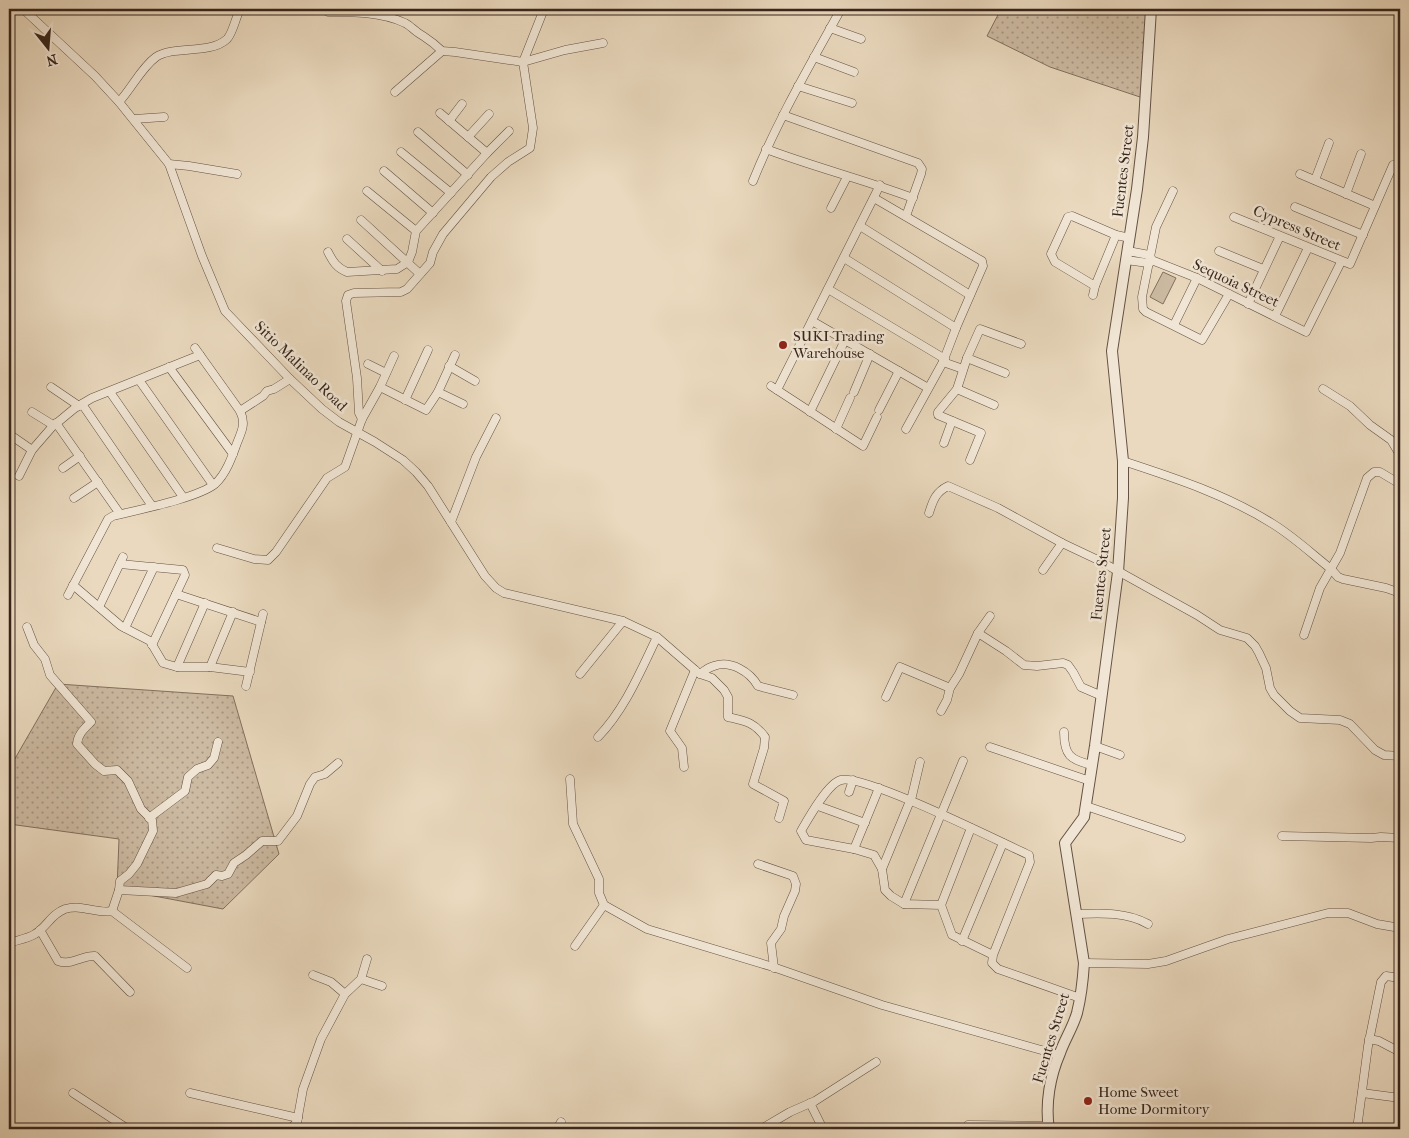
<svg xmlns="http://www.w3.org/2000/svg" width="1409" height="1138" font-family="'IM FELL French Canon',serif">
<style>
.grass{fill:url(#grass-dots);stroke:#82705e}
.pitch{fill:#ccbaa2;stroke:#82705e}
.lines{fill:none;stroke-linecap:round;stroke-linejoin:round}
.minor-casing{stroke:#645244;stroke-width:9}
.tertiary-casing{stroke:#645244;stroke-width:12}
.minor{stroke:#f1e6d5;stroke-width:8}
.tertiary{stroke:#f1e6d5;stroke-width:10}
.poi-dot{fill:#8f2418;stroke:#f1e6d5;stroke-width:2}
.labels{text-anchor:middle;stroke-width:5;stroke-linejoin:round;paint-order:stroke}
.street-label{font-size:15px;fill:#37251b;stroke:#f1e6d5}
.poi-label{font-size:15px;fill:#37251b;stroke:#f1e6d5;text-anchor:start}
</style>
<defs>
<pattern id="grass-dots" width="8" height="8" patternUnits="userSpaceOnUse" patternTransform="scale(1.25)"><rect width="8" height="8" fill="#ccbaa2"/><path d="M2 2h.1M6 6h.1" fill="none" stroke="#a69783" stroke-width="1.8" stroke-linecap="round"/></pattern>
</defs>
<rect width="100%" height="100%" fill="#ead9be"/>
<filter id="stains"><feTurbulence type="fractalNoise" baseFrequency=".004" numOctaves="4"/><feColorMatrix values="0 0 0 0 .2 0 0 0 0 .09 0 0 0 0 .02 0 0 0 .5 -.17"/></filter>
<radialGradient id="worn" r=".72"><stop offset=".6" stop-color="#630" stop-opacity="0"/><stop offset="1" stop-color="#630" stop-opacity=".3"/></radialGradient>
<g class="grass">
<polygon points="1001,9 1146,9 1143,98 1050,67 987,36"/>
<polygon points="58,684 233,696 279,854 223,909 117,889 119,839 9,824 9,769"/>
</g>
<polygon class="pitch" points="1163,272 1176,278 1163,304 1150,297"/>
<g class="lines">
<g class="minor-casing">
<g id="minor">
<path d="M23 9 95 76 119 102 169 164 202 256 225 311 290 379 322 409 339 422 375 442 403 460 416 472 428 486 485 576 496 588 504 593 623 621 657 637 695 670 700 674 712 678 724 690 728 697V717C745 721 754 722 765 737L764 748 753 784 784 801 779 818"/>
<path d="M324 9 328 12C353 12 381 12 405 23 409 25 413 29 417 32 429 40 432 41 442 51L455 52 523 62 565 50 603 43"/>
<polyline points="830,28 861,39"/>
<polyline points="814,57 854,72"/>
<polyline points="798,86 852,103"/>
<polyline points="395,92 442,51"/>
<path d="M119 102C132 88 141 68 156 57 174 45 210 55 227 39 232 34 235 21 238 14"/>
<polyline points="440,113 487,153"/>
<polyline points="783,115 918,163 922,169 921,174 906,216"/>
<polyline points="134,119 164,117"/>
<polyline points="449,121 462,104"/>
<polyline points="418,132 468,175"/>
<polyline points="468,137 489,114"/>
<path d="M766 149C814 167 865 180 913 198"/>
<polyline points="401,152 451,193"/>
<polyline points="169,164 189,166 237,174"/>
<polyline points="384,171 433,213"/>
<polyline points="1300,174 1375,206"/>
<polyline points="1315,180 1329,143"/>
<path d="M753 181C777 121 810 65 841 9"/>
<polyline points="367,191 416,231"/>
<polyline points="1173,191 1156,227 1142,297 1143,309 1146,312 1202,340 1229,294"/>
<polyline points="1346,194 1361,154"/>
<polyline points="874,198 982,261 983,266 956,328 943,362 906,429"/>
<polyline points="1295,207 1363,235"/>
<polyline points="831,208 847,177"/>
<polyline points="1234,217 1350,264 1393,165"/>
<polyline points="361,220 420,274"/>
<polyline points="860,226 970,295"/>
<polyline points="347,239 382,271"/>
<polyline points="1128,251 1149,255 1151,258"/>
<polyline points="1219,251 1263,269"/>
<path d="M328 252C333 262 337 268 347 272L397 269 408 262 412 252 416 231 487 153 509 131"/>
<polyline points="844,258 956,328"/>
<polyline points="1126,260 1148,263 1154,261 1197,278 1306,332 1341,262"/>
<polyline points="1095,286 1055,262 1051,254 1068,217 1072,216 1116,235 1130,238"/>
<polyline points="828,289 945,359"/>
<polyline points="1093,295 1095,286 1116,235"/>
<polyline points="1248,304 1280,236"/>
<polyline points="1275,316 1308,248"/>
<polyline points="812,321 928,388"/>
<polyline points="1174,325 1197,278"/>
<polyline points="967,358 1005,373"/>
<polyline points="943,362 963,369"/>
<polyline points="368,364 386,373"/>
<polyline points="449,366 475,381"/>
<polyline points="169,367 233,454"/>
<polyline points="139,380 213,485"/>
<polyline points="771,386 863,446 877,417"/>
<polyline points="51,387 79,406"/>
<polyline points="380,387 426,410 438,392 455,355"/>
<polyline points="957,389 994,405"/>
<polyline points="1323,389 1350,406 1370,425 1391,440 1400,455"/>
<polyline points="777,390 880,185"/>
<polyline points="110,392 183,497"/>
<polyline points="438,392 463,404"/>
<polyline points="854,392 870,354"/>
<polyline points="405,400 428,350"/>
<polyline points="82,404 152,506"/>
<polyline points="879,410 899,371"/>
<polyline points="240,411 263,396 267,391 274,389 290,379"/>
<polyline points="32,412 53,425"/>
<polyline points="810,412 845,340"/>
<polyline points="362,419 359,413 357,378 346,301 348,295 354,293 401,292 407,289 430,263 433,252 443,234 491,177 508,162 530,148 533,128 523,62 544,9"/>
<polyline points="56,423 120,514"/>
<polyline points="836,429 850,398"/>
<polyline points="9,434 32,450"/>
<polyline points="944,443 952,421"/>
<polyline points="970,460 981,433 938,415 938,412 957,389 967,358 980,329 1021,344"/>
<path d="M1123 461C1175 478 1227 495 1273 524 1294 537 1312 554 1331 569L1338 577 1343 579 1386 588 1400 593"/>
<polyline points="63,468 80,456"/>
<polyline points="19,476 32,450 52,427 75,408 92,398 200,355"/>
<polyline points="74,498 98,482"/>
<path d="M929 513C933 500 936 492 948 486L998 508 1062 543 1098 560 1197 615 1220 630 1247 638 1255 646 1259 653 1266 668 1270 688 1274 695 1290 711 1300 718 1340 720 1350 724 1375 750 1384 755 1400 756"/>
<polyline points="451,522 476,457 496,418"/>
<polyline points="217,548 254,559 268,560 276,552 327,478 345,467 362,419 380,387 394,356"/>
<polyline points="120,564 183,570 185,575 152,645"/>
<polyline points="1043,570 1062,543"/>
<polyline points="73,585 121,626 150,641 163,663 177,667 210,667 250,672"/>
<polyline points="176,594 261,622"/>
<path d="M68 595 108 519 113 516C137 510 198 498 215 484 226 474 232 457 237 443 242 431 246 423 240 411L195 348"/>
<polyline points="99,607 123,557"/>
<path d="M27 627 34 645 45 659 50 675 91 722C84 729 78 734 77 744L95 764 104 771 117 770 128 781 141 809 152 820 153 831 137 864 129 874 120 881 119 890"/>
<polyline points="125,628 154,567"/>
<polyline points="978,633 1006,651 1024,665 1037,666 1063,663 1068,665 1073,672 1081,687 1102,696"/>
<polyline points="1304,635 1320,588 1340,553 1367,478 1374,472 1380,472 1400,484"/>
<polyline points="177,667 205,603"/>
<polyline points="210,667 233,612"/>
<polyline points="580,674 623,621"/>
<path d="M700 674C704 671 709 667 714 666 731 660 750 672 758 686L793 695"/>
<polyline points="246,686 263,614"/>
<polyline points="886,697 900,667 950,688"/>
<polyline points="941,711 947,700 950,688 959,674 978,633 990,616"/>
<path d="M1064 732C1064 755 1070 760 1092 765"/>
<path d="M598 737C625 709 640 672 657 637"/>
<polyline points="1095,746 1120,755"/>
<polyline points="990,747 1090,781"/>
<polyline points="684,767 682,748 670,731 695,670"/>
<polyline points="570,779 573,824 599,879 599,893 604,905 647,929 773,967 882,1005 1059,1055"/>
<polyline points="849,792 853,780"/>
<polyline points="818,806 865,823"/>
<polyline points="1086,806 1181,838"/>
<polyline points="149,818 185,791 188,777 197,769 208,765 214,758 218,742"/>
<polyline points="1282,836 1371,838 1381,837 1400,838"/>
<polyline points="854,849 879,788"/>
<polyline points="758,864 793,876 796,884 795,891 784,916 781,929 771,943 774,968"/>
<polyline points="882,869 912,796 920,762"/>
<polyline points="904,904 963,761"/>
<polyline points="941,905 971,828"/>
<polyline points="112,911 119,890 176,893 207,884 216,875 222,876 228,874 234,863 246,855 262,841 278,841 297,816 310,784 315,777 325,774 338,763"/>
<path d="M1077 914C1101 913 1127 912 1148 924"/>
<path d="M40 930 58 961C71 966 82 955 95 956L130 992"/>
<polyline points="962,941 1003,843"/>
<path d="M9 943C17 940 27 939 35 934 47 927 51 914 65 909 83 904 96 914 112 911L187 968"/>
<polyline points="575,946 604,905"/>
<path d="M993 955 952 935 941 905 904 904 891 896 885 890 882 869 874 855 854 849 806 840 801 831C808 819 828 783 841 780 865 774 1000 842 1029 855L1030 862 993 955 992 963 998 969 1080 998"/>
<polyline points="1084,963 1148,964 1166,961 1228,939 1328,913 1348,913 1377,924 1400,928"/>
<polyline points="313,975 331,982 345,994"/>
<polyline points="361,979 382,986"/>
<polyline points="1369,1039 1379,1041 1400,1052"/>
<polyline points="73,1093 128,1129"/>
<polyline points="190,1093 298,1118"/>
<polyline points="1362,1093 1400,1098"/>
<polyline points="810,1103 823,1129"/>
<polyline points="968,1125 1048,1126"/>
<polyline points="290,1129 297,1122 303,1089 321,1039 345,994 361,979 367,959"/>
<polyline points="557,1129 561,1122"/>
<polyline points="761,1129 790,1112 815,1101 876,1062"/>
<polyline points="1357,1129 1368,1046 1381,982 1386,976 1400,978"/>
</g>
</g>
<g class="tertiary-casing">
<g id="tertiary">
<polyline points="9,1126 12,1129"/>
<path d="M1049 1129C1045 1104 1050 1076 1060 1053 1065 1039 1073 1027 1077 1013 1081 997 1083 979 1084 963L1065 843 1084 817 1095 746 1118 572 1123 498V461L1112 351 1137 189 1143 137 1151 9"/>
</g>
</g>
<use href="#minor" class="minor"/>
<use href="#tertiary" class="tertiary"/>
</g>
<g class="poi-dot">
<circle cx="783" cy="345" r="5"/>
<circle cx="1088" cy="1101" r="5"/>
</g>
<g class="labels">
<g class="street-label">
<text transform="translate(1123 171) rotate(-83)" y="5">Fuentes Street</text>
<text transform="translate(1297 228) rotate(23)" y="5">Cypress Street</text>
<text transform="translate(1236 283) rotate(25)" y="5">Sequoia Street</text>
<text transform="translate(301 366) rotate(44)" y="5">Sitio Malinao Road</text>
<text transform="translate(1101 574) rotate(-84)" y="5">Fuentes Street</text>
<text transform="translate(1051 1038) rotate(-73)" y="5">Fuentes Street</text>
</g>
<g class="poi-label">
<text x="793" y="341">SUKI Trading<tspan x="793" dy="17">Warehouse</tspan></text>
<text x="1098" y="1097">Home Sweet<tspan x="1098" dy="17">Home Dormitory</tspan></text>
</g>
</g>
<rect width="1409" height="1138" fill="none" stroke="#ead9be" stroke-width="30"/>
<rect x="10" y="10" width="1389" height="1118" fill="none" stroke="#37251b" stroke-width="2.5"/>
<rect x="15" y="15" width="1379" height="1108" fill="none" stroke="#37251b"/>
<g transform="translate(48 48) rotate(163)" stroke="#f1e6d5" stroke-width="4" paint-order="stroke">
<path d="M0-4L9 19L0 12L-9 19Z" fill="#37251b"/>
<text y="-8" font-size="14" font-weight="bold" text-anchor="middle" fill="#37251b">N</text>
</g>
<rect width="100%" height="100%" filter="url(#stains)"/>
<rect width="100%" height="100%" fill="url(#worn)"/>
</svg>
